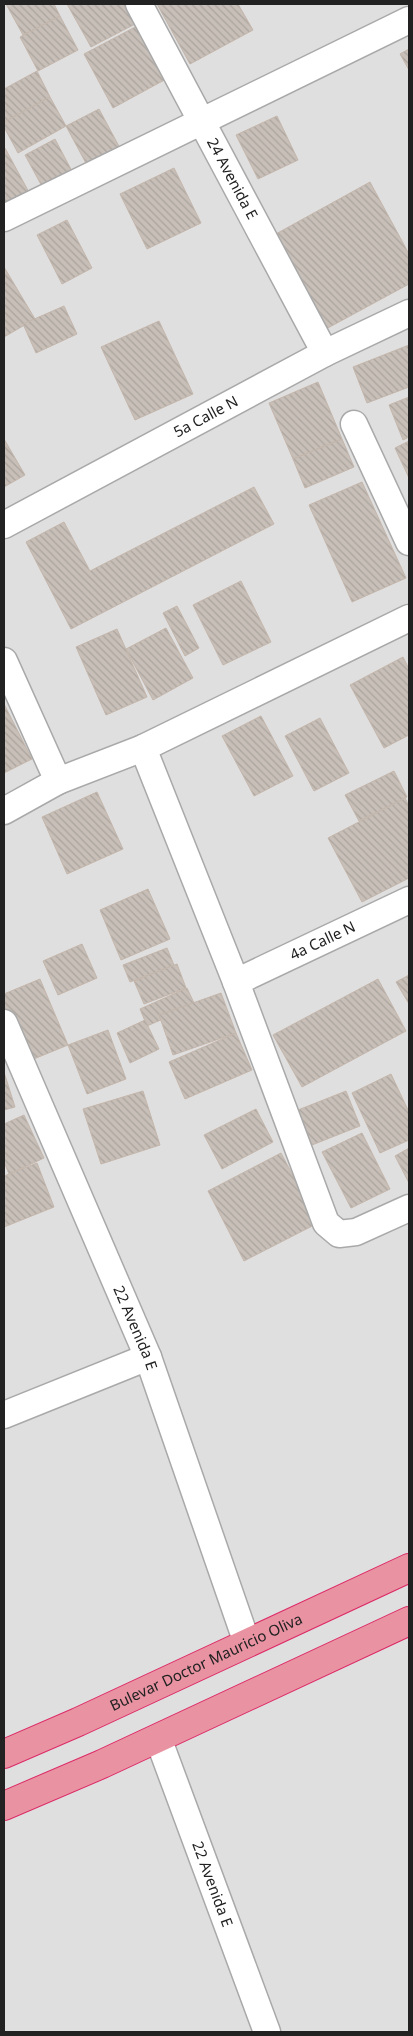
<svg xmlns="http://www.w3.org/2000/svg" width="413" height="2036" font-family="'Noto Sans',sans-serif">
<style>
.residential{fill:#e0dfdf}
.building{fill:url(#building-back-hatch);stroke:#c4b6ab}
.lines{fill:none;stroke-linecap:round;stroke-linejoin:round}
.street-casing{stroke:#a9a9a9;stroke-width:29}
.highway-casing{stroke:#dc2a67;stroke-width:30}
.street{stroke:#fff;stroke-width:26}
.highway{stroke:#e892a2;stroke-width:28}
.labels{text-anchor:middle;stroke-width:4.5;stroke-linejoin:round;paint-order:stroke}
.street-label{font-size:15px;fill:#222;stroke:#fff}
</style>
<defs>
<pattern id="building-back-hatch" width="6" height="6" patternUnits="userSpaceOnUse" patternTransform="scale(1.25)"><rect width="6" height="6" fill="#c7bfb8"/><path d="M-1 5l2 2M0 0l6 6M5-1l2 2" fill="none" stroke="#aba49e"/></pattern>
</defs>
<rect width="100%" height="100%" fill="#f2efe9"/>
<rect class="residential" x="4" y="4" width="405" height="2028"/>
<g class="building">
<polygon points="6,4 54,4 60,16 23,35"/>
<polygon points="67,4 127,4 137,23 91,47"/>
<polygon points="157,4 238,4 253,30 190,64"/>
<polygon points="60,16 78,50 38,71 20,37"/>
<polygon points="139,25 168,78 113,108 84,54"/>
<polygon points="409,49 409,70 400,54"/>
<polygon points="37,71 50,97 4,122 4,89"/>
<polygon points="50,97 66,126 18,153 4,127 4,122"/>
<polygon points="99,109 121,150 88,167 66,126"/>
<polygon points="277,116 298,160 258,179 236,135"/>
<polygon points="55,139 74,175 44,190 25,155"/>
<polygon points="5,148 31,196 4,211 4,149"/>
<polygon points="174,168 201,223 147,249 120,194"/>
<polygon points="370,182 409,254 409,284 326,329 274,235"/>
<polygon points="67,220 92,268 62,284 37,235"/>
<polygon points="4,267 35,319 4,337"/>
<polygon points="64,306 77,334 36,353 23,324"/>
<polygon points="159,321 193,394 135,420 101,347"/>
<polygon points="409,345 409,387 367,403 353,367"/>
<polygon points="318,382 342,439 293,459 269,403"/>
<polygon points="409,397 409,437 403,440 389,405"/>
<polygon points="4,439 25,475 4,487"/>
<polygon points="342,439 354,467 305,488 293,459"/>
<polygon points="409,441 409,478 395,448"/>
<polygon points="362,482 406,578 352,602 309,505"/>
<polygon points="254,487 274,524 71,629 26,542 64,522 90,571"/>
<polygon points="241,581 271,642 223,665 193,605"/>
<polygon points="177,606 199,648 185,656 163,613"/>
<polygon points="166,628 193,678 153,700 126,649"/>
<polygon points="117,629 147,697 106,715 76,647"/>
<polygon points="403,657 409,669 409,735 384,748 350,685"/>
<polygon points="4,704 32,759 4,773"/>
<polygon points="261,716 293,776 254,796 222,736"/>
<polygon points="320,718 349,773 314,791 285,736"/>
<polygon points="394,771 407,797 359,821 345,795"/>
<polygon points="97,792 123,849 67,874 42,817"/>
<polygon points="405,798 409,806 409,878 362,902 328,838"/>
<polygon points="148,889 170,939 121,960 100,910"/>
<polygon points="82,944 97,978 58,995 43,961"/>
<polygon points="167,948 174,965 130,982 123,965"/>
<polygon points="177,964 186,988 144,1004 134,981"/>
<polygon points="409,975 409,1004 396,982"/>
<polygon points="40,979 68,1045 24,1063 4,1015 4,994"/>
<polygon points="378,979 406,1031 302,1087 273,1035"/>
<polygon points="187,988 195,1005 147,1026 140,1009"/>
<polygon points="221,993 236,1033 173,1055 159,1015"/>
<polygon points="145,1020 159,1049 130,1063 117,1033"/>
<polygon points="108,1030 126,1079 87,1094 68,1045"/>
<polygon points="236,1033 252,1070 185,1099 169,1062"/>
<polygon points="4,1072 15,1107 4,1110"/>
<polygon points="391,1074 409,1112 409,1140 380,1153 352,1093"/>
<polygon points="143,1091 160,1145 101,1164 83,1109"/>
<polygon points="346,1091 360,1126 312,1145 298,1110"/>
<polygon points="256,1109 273,1142 222,1169 204,1135"/>
<polygon points="24,1115 44,1158 9,1174 4,1162 4,1124"/>
<polygon points="362,1133 390,1189 351,1208 322,1152"/>
<polygon points="409,1148 409,1183 395,1156"/>
<polygon points="281,1153 318,1223 244,1261 208,1191"/>
<polygon points="37,1163 54,1207 4,1227 4,1176"/>
</g>
<g class="lines">
<g class="street-casing">
<g id="street">
<path id="s1" d="M139 4 325 353"/>
<polyline points="4,218 409,20"/>
<polyline points="354,424 409,542"/>
<path id="s2" d="M4 525 325 353 409 313"/>
<polyline points="4,661 58,781"/>
<polyline points="143,748 236,982 326,1223 339,1234 356,1232 409,1208"/>
<polyline points="4,811 58,781 143,748 409,618"/>
<path id="s3" d="M236 982 409 900"/>
<path id="s4" d="M4 1023 148 1357 247 1643"/>
<polyline points="4,1415 148,1357"/>
<path id="s5" d="M158 1738 267 2032"/>
</g>
</g>
<g class="highway-casing">
<g id="highway">
<path id="s6" d="M4 1754 78 1722 409 1568"/>
<polyline points="4,1806 102,1764 409,1621"/>
</g>
</g>
<use href="#street" class="street"/>
<use href="#highway" class="highway"/>
</g>
<g class="labels">
<g class="street-label">
<text dy="5" stroke="none"><textPath href="#s1" startOffset="198">24 Avenida E</textPath></text>
<text dy="5" stroke="none"><textPath href="#s2" startOffset="229">5a Calle N</textPath></text>
<text dy="5" stroke="none"><textPath href="#s3" startOffset="96">4a Calle N</textPath></text>
<text dy="5" stroke="none"><textPath href="#s4" startOffset="332">22 Avenida E</textPath></text>
<text dy="5" stroke="none"><textPath href="#s6" startOffset="222">Bulevar Doctor Mauricio Oliva</textPath></text>
<text dy="5" stroke="none"><textPath href="#s5" startOffset="156">22 Avenida E</textPath></text>
</g>
</g>
<rect width="413" height="2036" fill="none" stroke="#222222" stroke-width="10"/>
</svg>
